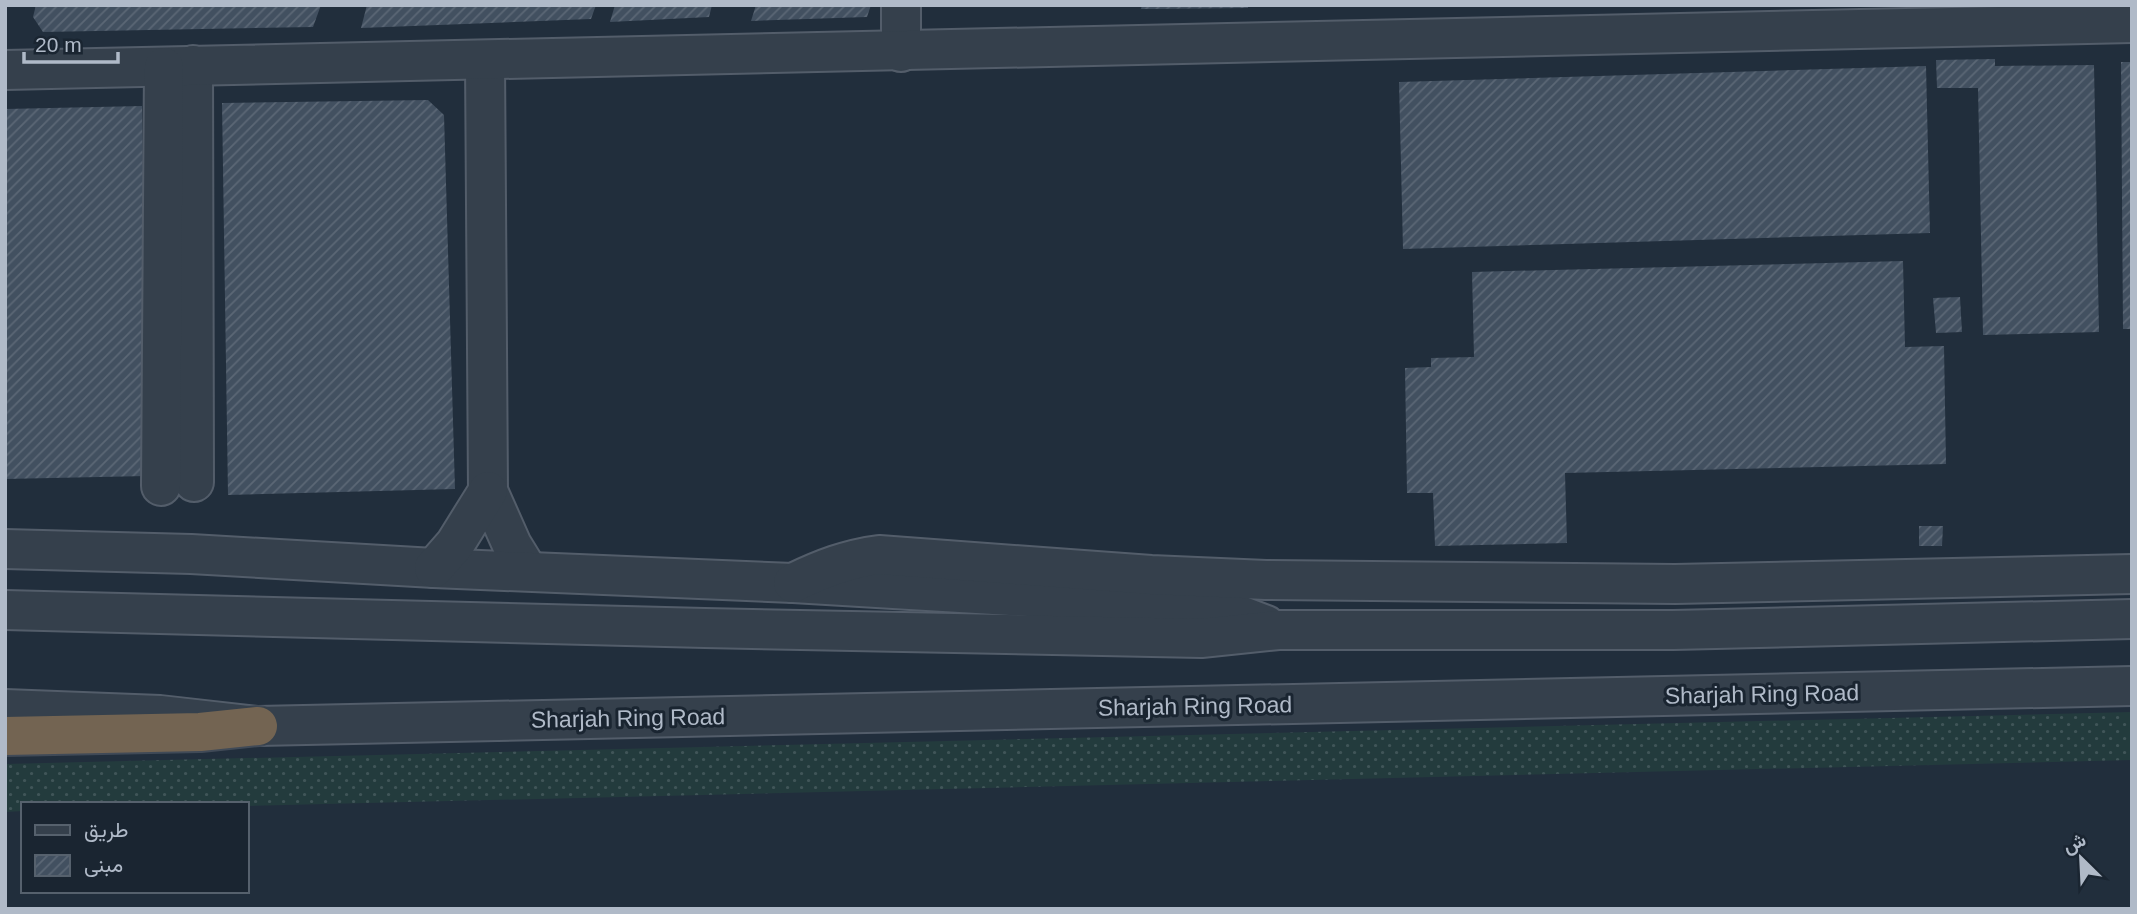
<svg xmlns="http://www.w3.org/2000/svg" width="2137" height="914" font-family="Helvetica,Vazirmatn,sans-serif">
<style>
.grass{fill:url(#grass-dots)}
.building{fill:url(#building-hatch)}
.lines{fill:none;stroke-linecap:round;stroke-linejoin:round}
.minor-casing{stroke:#535d6a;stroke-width:42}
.highway-casing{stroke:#404a57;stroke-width:42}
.minor{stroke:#35404c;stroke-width:38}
.highway{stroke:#736452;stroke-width:38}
.labels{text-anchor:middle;stroke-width:6;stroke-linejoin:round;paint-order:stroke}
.street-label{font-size:23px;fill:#b0bac8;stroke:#1a2531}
</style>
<defs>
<pattern id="grass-dots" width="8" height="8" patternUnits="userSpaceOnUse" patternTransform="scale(1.75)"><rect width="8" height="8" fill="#233b3d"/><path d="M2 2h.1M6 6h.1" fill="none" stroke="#405558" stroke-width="1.8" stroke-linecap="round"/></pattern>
<pattern id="building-hatch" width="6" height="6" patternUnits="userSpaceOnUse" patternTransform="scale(1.75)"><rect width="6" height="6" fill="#425060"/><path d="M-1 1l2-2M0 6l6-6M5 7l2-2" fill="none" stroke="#5b6775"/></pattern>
</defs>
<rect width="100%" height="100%" fill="#212e3c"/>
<polygon class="grass" points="2132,712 2132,760 247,806 247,804 23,804 23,811 5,812 5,764"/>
<g class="building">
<polygon points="36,5 321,5 313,27 43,32 33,17"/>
<polygon points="367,5 596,5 591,19 361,28"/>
<polygon points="615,5 712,5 709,17 610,22"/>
<polygon points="756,5 871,5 867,17 751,21"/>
<polygon points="1142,5 1248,5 1248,8 1141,9"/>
<polygon points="1995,59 1995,66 2094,65 2099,332 1983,335 1978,88 1937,88 1936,60"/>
<polygon points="2121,62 2132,62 2132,329 2123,329"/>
<polygon points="1926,66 1930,233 1403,249 1399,82"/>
<polygon points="428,100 444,115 455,489 228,495 222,103"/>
<polygon points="142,106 147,476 5,479 5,109"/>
<polygon points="1903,261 1905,347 1944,346 1946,464 1565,473 1567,543 1435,546 1433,493 1407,493 1405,368 1431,367 1431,358 1474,357 1472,272"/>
<polygon points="1960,297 1962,332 1936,333 1933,298"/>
<polygon points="1919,526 1943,526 1942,546 1919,546"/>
</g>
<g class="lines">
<g class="minor-casing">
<g id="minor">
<polyline points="901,52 901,5"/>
<polyline points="485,61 488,491 512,545 528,571"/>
<polyline points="193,65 194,482"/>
<polyline points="5,70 2132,23"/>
<polyline points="161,486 164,67"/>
<polyline points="5,549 191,554 434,568 793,583 1197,607 1237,614 1266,625"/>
<polyline points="434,568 455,544 488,491"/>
<path d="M793 583C822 569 848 559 879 555L1151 575 1266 580 1675 584 2132 574"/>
<polyline points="5,610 705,628 1201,638 1278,630 1673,630 2132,619"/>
<polyline points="5,709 160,715 258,726 2132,686"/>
</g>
</g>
<g class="highway-casing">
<polyline id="highway" points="5,736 200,732 258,726"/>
</g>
<use href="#minor" class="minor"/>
<use href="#highway" class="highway"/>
</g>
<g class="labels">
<g class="street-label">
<text transform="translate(1762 694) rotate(-1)" y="8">Sharjah Ring Road</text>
<text transform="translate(1195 706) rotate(-1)" y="8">Sharjah Ring Road</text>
<text transform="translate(628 718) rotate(-1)" y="8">Sharjah Ring Road</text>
</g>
</g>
<rect width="2137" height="914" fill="none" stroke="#b0bac8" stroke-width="14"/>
<rect x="21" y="802" width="228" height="91" fill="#1a2531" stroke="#56616d" stroke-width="2"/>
<rect x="35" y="825" width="35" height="10" fill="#35404c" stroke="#56616d" stroke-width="2"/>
<text x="84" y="837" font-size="21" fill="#b0bac8">طريق</text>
<rect x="35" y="855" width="35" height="21" fill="url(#building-hatch)" stroke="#56616d" stroke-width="2"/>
<text x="84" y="872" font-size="21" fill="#b0bac8">مبنى</text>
<g transform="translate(2081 858) rotate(336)" stroke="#1a2531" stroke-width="5" paint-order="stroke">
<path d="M0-5L12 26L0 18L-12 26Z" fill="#b0bac8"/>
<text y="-10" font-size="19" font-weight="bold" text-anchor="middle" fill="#b0bac8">ش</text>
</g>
<path d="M24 52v10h94v-10" fill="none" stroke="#b0bac8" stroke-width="3.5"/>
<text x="35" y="52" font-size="21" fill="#b0bac8" stroke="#1a2531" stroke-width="5" paint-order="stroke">20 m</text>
</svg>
